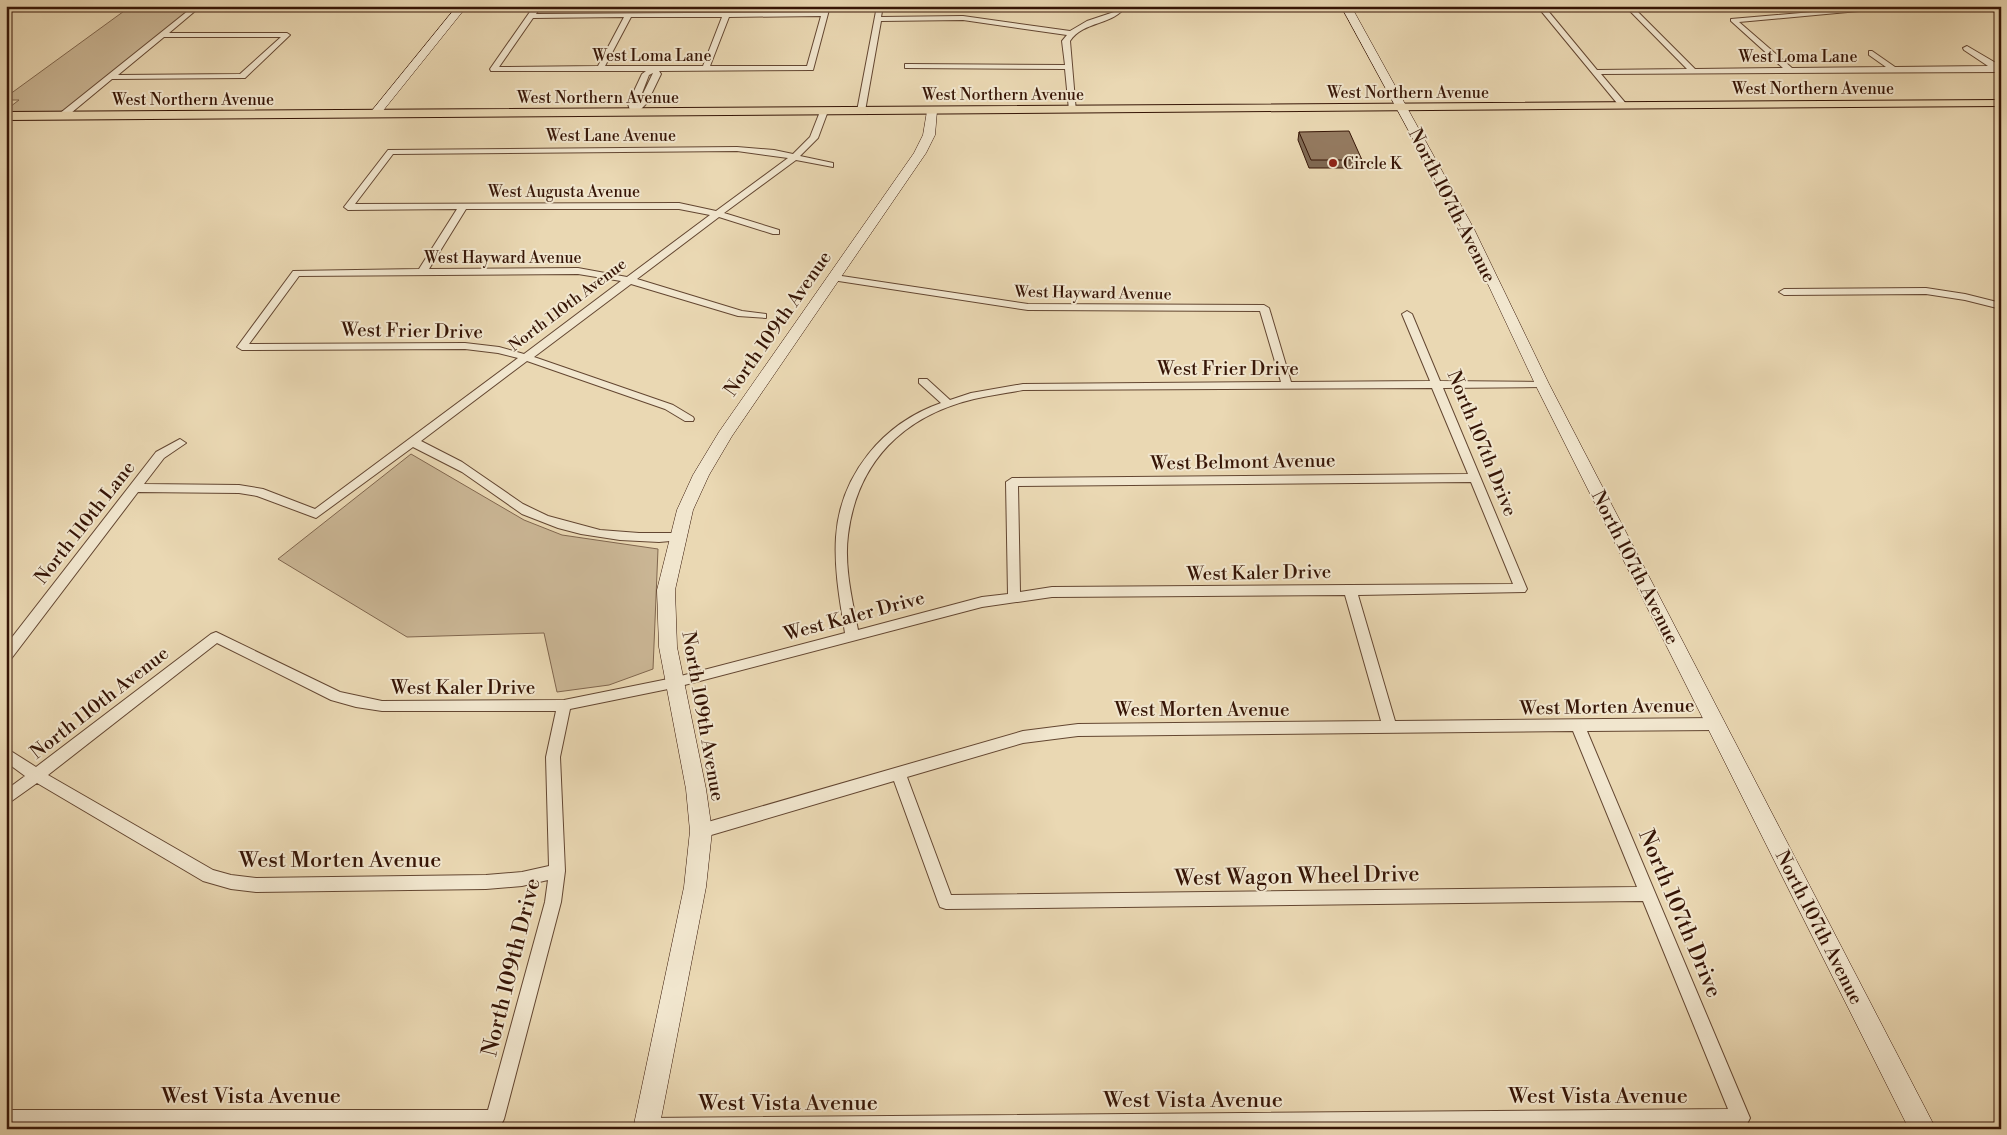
<svg xmlns="http://www.w3.org/2000/svg" width="2007" height="1135" font-family="'Libre Bodoni',serif">
<style>
.green{fill:#cbb796;stroke:#80664e}
.lines{fill:none;stroke-linecap:round;stroke-linejoin:round}
.street-casing{stroke:#634631;stroke-width:2}
.secondary-casing{stroke:#361506;stroke-width:1}
.primary-casing{stroke:#361506;stroke-width:2}
.street{fill:#f1e6ce;fill-rule:evenodd}
.secondary{fill:#f1e6ce;fill-rule:evenodd}
.primary{fill:#ead8b3;fill-rule:evenodd}
.wall{fill:#7f6953;stroke:#361506}
.building{fill:#947a60;stroke:#361506}
.poi-dot{fill:#8f2418;stroke:#f1e6ce;stroke-width:2}
.labels{text-anchor:middle;stroke-width:4;stroke-linejoin:round;paint-order:stroke}
.far-street-label{font-size:16px;fill:#361506;stroke:#f1e6ce}
.far-poi-label{font-size:16px;fill:#361506;stroke:#f1e6ce;text-anchor:start}
.street-label{font-size:19px;fill:#361506;stroke:#f1e6ce}
.near-street-label{font-size:22px;fill:#361506;stroke:#f1e6ce}
</style>
<rect width="100%" height="100%" fill="#ead8b3"/>
<filter id="stains"><feTurbulence type="fractalNoise" baseFrequency=".004" numOctaves="4"/><feColorMatrix values="0 0 0 0 .2 0 0 0 0 .09 0 0 0 0 .02 0 0 0 .5 -.17"/></filter>
<radialGradient id="worn" r=".72"><stop offset=".6" stop-color="#630" stop-opacity="0"/><stop offset="1" stop-color="#630" stop-opacity=".3"/></radialGradient>
<g class="green">
<polygon points="131,6 196,6 62,113 6,113 6,110 19,100 6,100 6,97"/>
<polygon points="411,454 524,520 562,535 658,549 653,669 609,685 557,692 544,633 407,637 278,559"/>
</g>
<g class="lines">
<g class="street-casing">
<g id="street">
<path d="M194 6H201L169 33H287L290 35 245 78 112 79 65 118H59V114ZM164 37H281L240 74 118 75Z"/>
<path d="M534 6H541L536 14 822 12 824 6H830L813 70 659 71 661 74 647 103 635 115 631 113 628 104 642 74 646 71H491L490 69ZM821 16 807 66H710L729 17ZM624 17 598 66 499 67 533 18ZM631 17H722L703 66H605ZM653 73 639 102 637 106 649 75Z"/>
<path d="M877 6H883L881 17 963 16 1070 31 1087 21 1117 11 1119 6H1126C1114 25 1083 21 1070 41L1076 112 1069 110 1065 69 905 68V64H908L1065 65 1062 41 1067 35 963 20 881 21 865 111 861 113 857 111Z"/>
<polygon points="1537,6 1544,6 1597,70 1687,69 1625,6 1632,6 1695,69 1783,68 1731,21 1731,19 1881,6 1912,6 1739,22 1792,68 1886,67 1869,55 1869,51 1872,51 1895,67 1988,66 1964,50 1963,48 1967,46 2001,66 2001,72 1601,74 1628,106 1624,108 1621,108"/>
<polygon points="1961,6 2001,8 2001,12 1964,8"/>
<path d="M821 109 828 111 818 138 800 156 833 163V167L796 160 724 213 779 230V234H773L719 217 637 279 742 311 766 314V318L738 316 631 284 534 357 673 405 693 417 694 419 693 421H685L665 409 527 361 421 441 462 462 523 504 548 516 600 530 639 533H678L684 537 682 540 659 542 620 540 581 534 558 528 522 514 462 472 413 447 316 518 257 496 239 493 138 492 11 659 6 660V645L156 452 180 439 186 443 164 458 144 484 239 485 263 489 315 509 518 358 498 353 465 349 242 350 237 347 293 271 419 269 457 209 348 210 344 207 388 150 737 147 774 150 793 154 810 137ZM737 151 788 158 716 211 679 203 355 204 393 154ZM466 209H679L710 215 627 277 578 268 429 269ZM578 274 621 281 524 354 499 347 465 343 249 344 299 276Z"/>
<path d="M835 275 1028 304 1264 305 1269 308 1291 382 1430 381 1402 314 1407 311 1412 314 1440 381 1546 382 1547 384 1542 387 1443 388 1527 589 1525 592 1358 595 1395 721 1716 718 1721 720 1723 724 1721 728 1716 730 1587 731 1750 1118 1747 1124 1741 1127 638 1129 640 1121 646 1118 1728 1109 1643 901 946 909 940 907 938 902 894 781 701 838 696 836 693 831 696 826 701 824 1023 731 1078 724 1381 721 1345 595 1052 597 982 607 673 688 570 709 560 757 565 871 561 902 504 1119 501 1125 495 1128H6V1110H488L545 902 548 880 522 886 486 889 256 892 231 889 203 881 37 783 6 805V790L25 776 6 762V748L36 767 211 634 216 632 340 692 382 701 564 700 673 678 845 633C840 601 834 570 836 537 840 475 883 423 941 403L919 383V379H927L950 400 971 393 1023 384 1281 382 1260 311 1028 310 832 280V276ZM1432 388 1468 474 1012 478 1006 482 1008 594 982 597 858 630C852 599 844 566 848 535 857 462 903 416 974 399 990 395 1007 393 1023 390ZM1471 482 1513 584 1052 587 1020 592 1018 486ZM217 643 331 700 356 707 382 711H556L546 757 549 866 522 872 486 875 256 878 231 875 213 870 48 775ZM1573 731 1637 887 951 895 907 777 1023 743 1078 736Z"/>
<polygon points="1926,288 1965,294 2001,303 2001,309 1965,300 1926,294 1784,295 1779,292 1784,289"/>
</g>
</g>
<g class="secondary-casing">
<g id="secondary">
<polygon points="457,6 467,6 378,117 370,117 370,113"/>
<polygon points="1341,6 1351,6 1474,229 1549,384 1936,1129 1909,1129 1535,384 1462,229"/>
<polygon points="932,108 937,111 935,135 926,153 732,436 709,475 693,510 675,590 677,647 706,789 712,831 706,887 659,1129 633,1129 684,887 690,831 686,789 659,647 657,590 677,510 693,475 719,432 914,153 923,135 927,111"/>
</g>
</g>
<g class="primary-casing">
<polygon id="primary" points="2001,100 2001,106 6,120 6,112"/>
</g>
<use href="#street" class="street"/>
<use href="#secondary" class="secondary"/>
<use href="#primary" class="primary"/>
</g>
<polygon class="wall" points="1299,132 1362,160 1360,168 1309,168 1298,140"/>
<polygon class="building" points="1349,131 1362,160 1311,160 1299,132"/>
<circle class="poi-dot" cx="1333" cy="163" r="5"/>
<g class="labels">
<g class="far-street-label">
<text x="652" y="61">West Loma Lane</text>
<text x="1798" y="62">West Loma Lane</text>
<text x="1813" y="94">West Northern Avenue</text>
<text x="1408" y="98">West Northern Avenue</text>
<text x="1003" y="100">West Northern Avenue</text>
<text x="598" y="103">West Northern Avenue</text>
<text x="193" y="105">West Northern Avenue</text>
<text x="611" y="141">West Lane Avenue</text>
<text x="564" y="197">West Augusta Avenue</text>
<text x="503" y="263">West Hayward Avenue</text>
<text transform="translate(1093 292) rotate(1)" y="6">West Hayward Avenue</text>
<text transform="translate(567 304) rotate(-37)" y="6">North 110th Avenue</text>
</g>
<g class="far-poi-label">
<text x="1343" y="169">Circle K</text>
</g>
<g class="street-label">
<text transform="translate(1453 205) rotate(63)" y="7">North 107th Avenue</text>
<text transform="translate(777 323) rotate(-55)" y="7">North 109th Avenue</text>
<text transform="translate(412 330) rotate(1)" y="7">West Frier Drive</text>
<text x="1228" y="375">West Frier Drive</text>
<text transform="translate(1483 443) rotate(68)" y="7">North 107th Drive</text>
<text transform="translate(1243 461) rotate(-1)" y="7">West Belmont Avenue</text>
<text transform="translate(84 522) rotate(-52)" y="7">North 110th Lane</text>
<text transform="translate(1636 567) rotate(63)" y="7">North 107th Avenue</text>
<text transform="translate(1259 572) rotate(-1)" y="7">West Kaler Drive</text>
<text transform="translate(854 615) rotate(-15)" y="7">West Kaler Drive</text>
<text x="463" y="694">West Kaler Drive</text>
<text transform="translate(99 702) rotate(-38)" y="7">North 110th Avenue</text>
<text transform="translate(1607 706) rotate(-1)" y="7">West Morten Avenue</text>
<text x="1202" y="716">West Morten Avenue</text>
<text transform="translate(704 716) rotate(80)" y="7">North 109th Avenue</text>
<text transform="translate(1820 927) rotate(63)" y="7">North 107th Avenue</text>
</g>
<g class="near-street-label">
<text x="340" y="867">West Morten Avenue</text>
<text transform="translate(1297 875) rotate(-1)" y="8">West Wagon Wheel Drive</text>
<text transform="translate(1681 913) rotate(67)" y="8">North 107th Drive</text>
<text transform="translate(510 967) rotate(-76)" y="8">North 109th Drive</text>
<text x="251" y="1103">West Vista Avenue</text>
<text x="1598" y="1103">West Vista Avenue</text>
<text x="1193" y="1107">West Vista Avenue</text>
<text x="788" y="1110">West Vista Avenue</text>
</g>
</g>
<rect width="2007" height="1135" fill="none" stroke="#ead8b3" stroke-width="25"/>
<rect x="8" y="8" width="1992" height="1120" fill="none" stroke="#361506" stroke-width="2.5"/>
<rect x="12" y="12" width="1982" height="1110" fill="none" stroke="#361506"/>
<rect width="100%" height="100%" filter="url(#stains)"/>
<rect width="100%" height="100%" fill="url(#worn)"/>
</svg>
